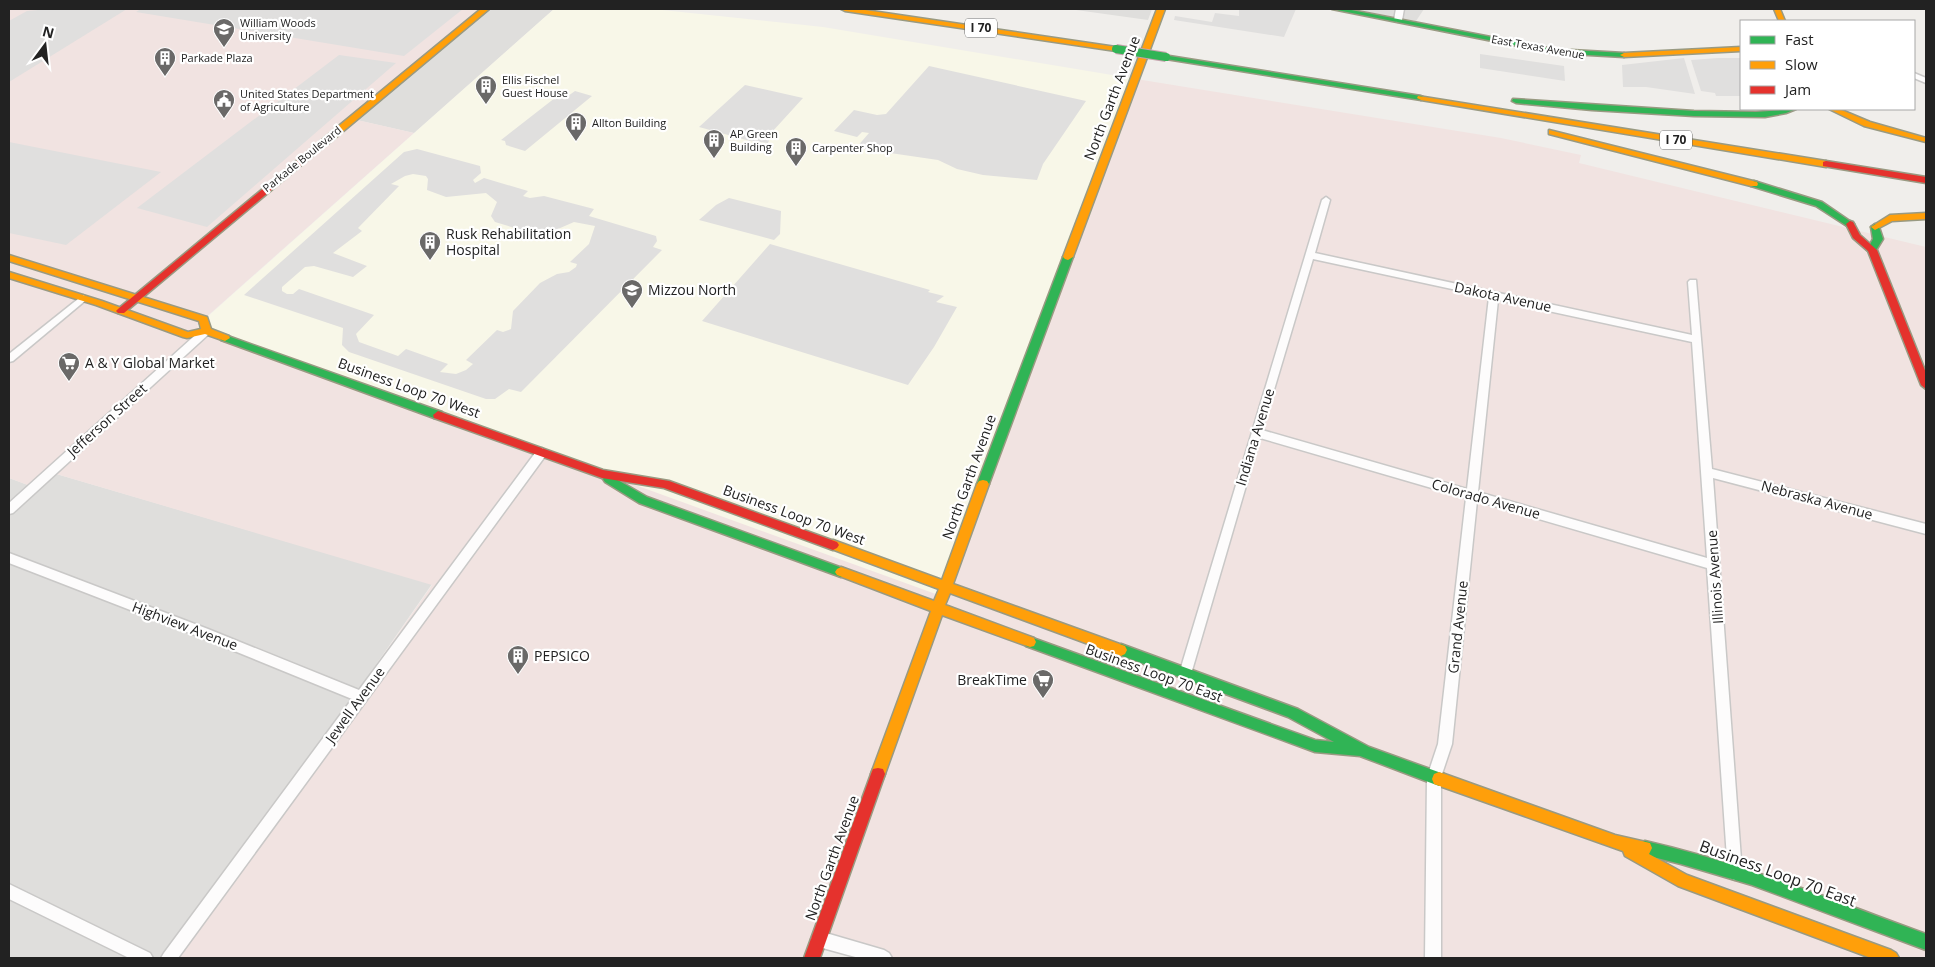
<svg xmlns="http://www.w3.org/2000/svg" width="1935" height="967" font-family="'Open Sans',sans-serif">
<style>
.residential{fill:#dfdedc}
.commercial{fill:#f1e3e1}
.education{fill:#f8f7e8}
.parking{fill:#e0dfde;fill-rule:evenodd}
.lines{fill:none;stroke-linecap:round;stroke-linejoin:round}
.street-casing{stroke:#c9c8c7;stroke-width:3}
.fast-casing{stroke:#999a82;stroke-width:3}
.slow-casing{stroke:#999a82;stroke-width:3}
.jam-casing{stroke:#999a82;stroke-width:3}
.street{fill:#fdfcfc;fill-rule:evenodd}
.fast{fill:#30b455;fill-rule:evenodd}
.slow{fill:#ff9f0a;fill-rule:evenodd}
.jam{fill:#e5322d;fill-rule:evenodd}
.fast-bridge-casing{stroke:#c5a2ac;stroke-width:10;stroke-linecap:butt}
.fast-bridge{stroke:#30b455;stroke-width:8}
.labels{text-anchor:middle;stroke-width:4.5;stroke-linejoin:round;paint-order:stroke}
.far-poi-label{font-size:11px;fill:#222;stroke:#fff;text-anchor:start}
.far-street-label{font-size:11px;fill:#222;stroke:#fff}
.shield{fill:#fff;stroke:#646464;stroke-width:1}
.shield-label{font-size:12px;font-weight:bold;fill:#222}
.street-label{font-size:14px;fill:#222;stroke:#fff}
.poi-label{font-size:14px;fill:#222;stroke:#fff;text-anchor:start}
.near-street-label{font-size:16px;fill:#222;stroke:#fff}
</style>
<rect width="100%" height="100%" fill="#f0eeeb"/>
<g class="residential">
<polygon points="486,9 554,9 414,133 352,119"/>
<polygon points="1069,9 1152,9 1148,20"/>
<polygon points="1353,9 1424,9 1416,21"/>
<polygon points="53,473 432,584 172,958 9,958 9,478 36,488"/>
</g>
<polygon class="commercial" points="9,9 486,9 353,119 414,133 204,319 1136,79 1501,138 1581,155 1579,163 1926,247 1926,958 878,958 820,940 813,958 172,958 432,585 53,473 36,488 9,478"/>
<polygon class="education" points="554,9 653,9 823,27 1136,79 944,597 197,326"/>
<g class="parking">
<polygon points="48,9 127,9 9,82 9,21 27,11"/>
<polygon points="141,9 463,9 404,56 136,12"/>
<polygon points="1239,9 1296,9 1284,37 1174,20 1175,16 1212,22 1215,13 1239,16"/>
<polygon points="1480,54 1564,66 1565,81 1480,68"/>
<polygon points="339,55 396,63 207,227 137,208"/>
<polygon points="1684,58 1695,94 1646,87 1623,87 1622,65"/>
<polygon points="1718,58 1741,58 1741,96 1716,96 1715,93 1701,91 1691,60"/>
<polygon points="929,66 1086,101 1043,164 1037,180 983,175 957,169 938,160 856,148 869,133 862,132 857,137 834,131 854,110 877,115 886,114"/>
<polygon points="745,85 803,98 772,132 768,143 750,141 699,127"/>
<polygon points="575,91 592,96 525,151 506,145 505,141 501,140 560,94 568,96"/>
<polygon points="9,142 161,172 66,245 9,233"/>
<path d="M417 149 480 166 481 173 473 180 475 183 484 178 528 191 523 196 530 198 544 196 594 209 589 216 656 236 657 241 653 247 662 250 521 392 509 389 495 399H486L349 352 342 345 343 328 244 295 404 152ZM413 174 426 176 428 179 427 190 446 197 486 193 497 202 491 216 495 222 534 234 551 232 574 222 595 226 589 244 570 262 577 264 576 267 569 272 557 274 540 283 513 311 511 329 503 332 497 330 466 360 473 364 466 370 456 374 440 372 448 364 406 349 398 356 359 342 356 334 374 315 299 289 293 294H287L282 291V287L305 267 314 266 353 277 367 266 333 253 362 231 358 228 399 186 391 184 405 176Z"/>
<polygon points="729,198 781,211 780,234 774,240 699,220 716,205"/>
<polygon points="770,244 930,290 928,292 944,296 936,302 957,307 934,347 908,385 702,321"/>
</g>
<g class="lines">
<g class="street-casing">
<g id="street">
<polygon points="1396,9 1404,9 1402,20 1398,22 1394,20"/>
<polygon points="1914,73 1926,78 1926,83 1914,78"/>
<path d="M1326 197 1330 200 1315 253 1692 335 1688 282 1690 280H1696L1712 469 1926 524V534L1713 478 1742 873 1740 878 1735 880 1730 878 1728 873 1707 568 1477 501 1452 744 1441 777V958H1425L1427 777 1438 744 1466 498 1260 438 1191 674 1190 678 1185 680 1180 678 1179 674 1322 200ZM1313 259 1489 297 1467 489 1262 430ZM1498 300 1692 342 1707 558 1478 492Z"/>
<polygon points="83,295 88,298 86,300 13,361 9,362 9,354"/>
<polygon points="206,328 211,331 210,333 13,513 9,514 9,503 202,329"/>
<polygon points="542,448 547,452 546,455 178,958 161,958 164,953 352,699 200,637 9,563 9,553 208,629 359,690 538,449"/>
<polygon points="9,884 150,953 153,958 129,958 9,899"/>
<polygon points="819,931 884,950 889,953 892,958 859,958 819,947 814,944 811,939 814,934"/>
</g>
</g>
<g class="fast-casing">
<g id="fast">
<polygon points="1332,9 1346,9 1553,49 1624,53 1628,55 1624,57 1553,53"/>
<polygon points="1163,55 1421,96 1425,98 1421,100 1166,59 1162,57"/>
<polygon points="1513,99 1694,111 1756,112 1796,109 1786,113 1765,117 1694,116 1592,110 1516,103 1512,101"/>
<polygon points="1754,181 1822,202 1854,224 1850,227 1847,226 1816,206 1751,186 1751,182"/>
<polygon points="1875,224 1879,227 1883,239 1875,252 1872,253 1867,250 1873,239 1871,227"/>
<polygon points="1068,254 1073,257 989,484 987,487 979,487 977,484 1063,257"/>
<polygon points="225,335 442,412 443,415 442,418 434,418 221,340 220,338 221,336"/>
<polygon points="609,475 647,497 845,569 847,572 845,575 841,577 639,503 605,482 603,479 605,476"/>
<polygon points="1030,637 1315,740 1334,742 1288,717 1117,654 1115,650 1117,646 1121,644 1298,709 1369,747 1444,774 1446,779 1444,784 1439,786 1360,756 1315,752 1026,646 1024,642 1026,638"/>
<path d="M1645 841C1742 863 1833 900 1926 934V950L1752 885 1681 864 1645 855 1640 853 1638 848 1640 843Z"/>
</g>
</g>
<g class="slow-casing">
<g id="slow">
<polygon points="481,9 489,9 329,143 323,143 323,139"/>
<polygon points="841,9 858,9 1116,47 1120,49 1116,51 845,11"/>
<polygon points="1157,9 1165,9 1073,257 1068,260 1065,259 1063,257"/>
<polygon points="1774,9 1780,9 1785,21 1779,21"/>
<polygon points="1741,47 1741,51 1624,57 1620,55 1624,53"/>
<polygon points="1418,96 1826,161 1830,164 1826,167 1421,100 1417,98"/>
<polygon points="1829,109 1839,109 1870,122 1926,138 1926,142 1864,126"/>
<polygon points="1549,130 1757,182 1758,184 1757,186 1751,186 1549,134"/>
<polygon points="1926,213 1926,219 1892,221 1875,230 1871,227 1890,215"/>
<polygon points="9,255 207,317 211,329 229,336 230,338 225,341 205,334 187,338 183,337 96,305 9,278 9,272 102,301 188,332 201,329 199,321 9,261"/>
<polygon points="983,480 987,481 989,484 953,584 1125,646 1127,650 1125,654 1121,656 950,593 945,605 1034,638 1036,642 1034,646 1030,647 942,615 885,774 883,779 878,780 873,779 871,774 931,611 837,575 835,572 837,569 841,567 934,601 939,589 829,548 827,545 829,542 833,540 942,580 977,484 979,481"/>
<polygon points="1439,772 1615,835 1650,843 1652,848 1649,854 1687,875 1891,950 1896,953 1899,958 1871,958 1678,886 1625,856 1623,851 1434,784 1432,779 1434,774"/>
</g>
</g>
<g class="jam-casing">
<g id="jam">
<polygon points="323,139 330,141 124,313 118,313 116,311 118,309"/>
<polygon points="1826,161 1926,177 1926,183 1823,166 1823,162"/>
<polygon points="1850,221 1853,222 1860,235 1877,250 1926,373 1926,389 1921,385 1868,251 1853,238 1846,224"/>
<polygon points="438,411 603,470 669,481 837,542 839,545 837,548 833,550 664,488 602,478 434,418 433,415"/>
<polygon points="878,768 883,769 885,774 820,958 804,958 871,774 873,769"/>
</g>
</g>
<use href="#street" class="street"/>
<use href="#fast" class="fast"/>
<use href="#slow" class="slow"/>
<use href="#jam" class="jam"/>
<g class="fast-bridge-casing">
<polyline id="fast-bridge" points="1116,49 1166,57"/>
</g>
<use href="#fast-bridge" class="fast-bridge"/>
</g>
<defs>
<g id="university-pin" transform="scale(1.125)"><path d="M0 17L-7.5 6A9.5 9.5 0 1 1 7.5 6Z" fill="#6a6968" stroke="#fff"/><path d="M0-5L7-2L0 1L-7-2ZM-4 1L0 2.5L4 1V4Q0 6-4 4Z" fill="#fff"/></g>
<g id="building-pin" transform="scale(1.125)"><path d="M0 17L-7.5 6A9.5 9.5 0 1 1 7.5 6Z" fill="#6a6968" stroke="#fff"/><path d="M-4-6H4V6H1V3H-1V6H-4ZM-2.5-4.3h1.7v1.8h-1.7ZM.8-4.3h1.7v1.8H.8ZM-2.5-1h1.7V.8h-1.7ZM.8-1h1.7V.8H.8Z" fill="#fff"/></g>
<g id="civic-pin" transform="scale(1.125)"><path d="M0 17L-7.5 6A9.5 9.5 0 1 1 7.5 6Z" fill="#6a6968" stroke="#fff"/><path d="M-.6-6.5H3V-4.5H.6V-3L4-1V1h2V6H-6V1h2V-1L-.6-3ZM-1.2 2.5V6h2.4V2.5Z" fill="#fff"/></g>
<g id="supermarket-pin" transform="scale(1.125)"><path d="M0 17L-7.5 6A9.5 9.5 0 1 1 7.5 6Z" fill="#6a6968" stroke="#fff"/><path d="M-6-5.5h2.5l.6 2H6L4.5 2H-2.5L-4.4-4H-6ZM-1.5 3.2a1.3 1.3 0 1 0 .1 0ZM3 3.2a1.3 1.3 0 1 0 .1 0Z" fill="#fff"/></g>
</defs>
<g fill-rule="evenodd">
<use href="#university-pin" x="224" y="29"/>
<use href="#building-pin" x="165" y="58"/>
<use href="#building-pin" x="486" y="86"/>
<use href="#civic-pin" x="224" y="100"/>
<use href="#building-pin" x="576" y="123"/>
<use href="#building-pin" x="714" y="140"/>
<use href="#building-pin" x="796" y="148"/>
<use href="#building-pin" x="430" y="242"/>
<use href="#university-pin" x="632" y="290"/>
<use href="#supermarket-pin" x="69" y="363"/>
<use href="#building-pin" x="518" y="656"/>
<use href="#supermarket-pin" x="1043" y="680"/>
</g>
<g class="labels">
<g class="far-poi-label">
<text x="240" y="27">William Woods<tspan x="240" dy="13">University</tspan></text>
<text x="181" y="62">Parkade Plaza</text>
<text x="502" y="84">Ellis Fischel<tspan x="502" dy="13">Guest House</tspan></text>
<text x="240" y="98">United States Department<tspan x="240" dy="13">of Agriculture</tspan></text>
<text x="592" y="127">Allton Building</text>
<text x="730" y="138">AP Green<tspan x="730" dy="13">Building</tspan></text>
<text x="812" y="152">Carpenter Shop</text>
</g>
<g class="far-street-label">
<text transform="translate(1538 47) rotate(10)" y="4">East Texas Avenue</text>
<text transform="translate(302 159) rotate(-39)" y="4">Parkade Boulevard</text>
</g>
<g class="shield">
<rect x="965" y="18.5" width="32" height="19" rx="4"/>
<rect x="1660" y="130.5" width="32" height="19" rx="4"/>
</g>
<g class="shield-label">
<text x="981" y="32">I 70</text>
<text x="1676" y="144">I 70</text>
</g>
<g class="street-label">
<text transform="translate(1112 98) rotate(-69)" y="5">North Garth Avenue</text>
<text transform="translate(1503 297) rotate(12)" y="5">Dakota Avenue</text>
<text transform="translate(409 388) rotate(20)" y="5">Business Loop 70 West</text>
<text transform="translate(107 420) rotate(-42)" y="5">Jefferson Street</text>
<text transform="translate(1255 437) rotate(-73)" y="5">Indiana Avenue</text>
<text transform="translate(969 477) rotate(-70)" y="5">North Garth Avenue</text>
<text transform="translate(1486 499) rotate(16)" y="5">Colorado Avenue</text>
<text transform="translate(1817 500) rotate(15)" y="5">Nebraska Avenue</text>
<text transform="translate(794 515) rotate(20)" y="5">Business Loop 70 West</text>
<text transform="translate(1715 577) rotate(-94)" y="5">Illinois Avenue</text>
<text transform="translate(185 626) rotate(21)" y="5">Highview Avenue</text>
<text transform="translate(1458 627) rotate(-84)" y="5">Grand Avenue</text>
<text transform="translate(1154 673) rotate(20)" y="5">Business Loop 70 East</text>
<text transform="translate(355 705) rotate(-54)" y="5">Jewell Avenue</text>
<text transform="translate(832 858) rotate(-70)" y="5">North Garth Avenue</text>
</g>
<g class="poi-label">
<text x="446" y="239">Rusk Rehabilitation<tspan x="446" dy="16">Hospital</tspan></text>
<text x="648" y="295">Mizzou North</text>
<text x="85" y="368">A &amp; Y Global Market</text>
<text x="534" y="661">PEPSICO</text>
<text x="1027" y="685" text-anchor="end">BreakTime</text>
</g>
<g class="near-street-label">
<text transform="translate(1778 873) rotate(20)" y="6">Business Loop 70 East</text>
</g>
</g>
<rect width="1935" height="967" fill="none" stroke="#222222" stroke-width="20"/>
<rect x="1740" y="20" width="175" height="90" fill="#ffffff" stroke="#a7a7a7"/>
<rect x="1750" y="36" width="25" height="8" fill="#30b455" stroke="#a7a7a7"/>
<text x="1785" y="45" font-size="15" fill="#222222">Fast</text>
<rect x="1750" y="61" width="25" height="8" fill="#ff9f0a" stroke="#a7a7a7"/>
<text x="1785" y="70" font-size="15" fill="#222222">Slow</text>
<rect x="1750" y="86" width="25" height="8" fill="#e5322d" stroke="#a7a7a7"/>
<text x="1785" y="95" font-size="15" fill="#222222">Jam</text>
<g transform="translate(45 45) rotate(15)" stroke="#ffffff" stroke-width="4" paint-order="stroke">
<path d="M0-4L9 19L0 12L-9 19Z" fill="#222222"/>
<text y="-8" font-size="14" font-weight="bold" text-anchor="middle" fill="#222222">N</text>
</g>
</svg>
